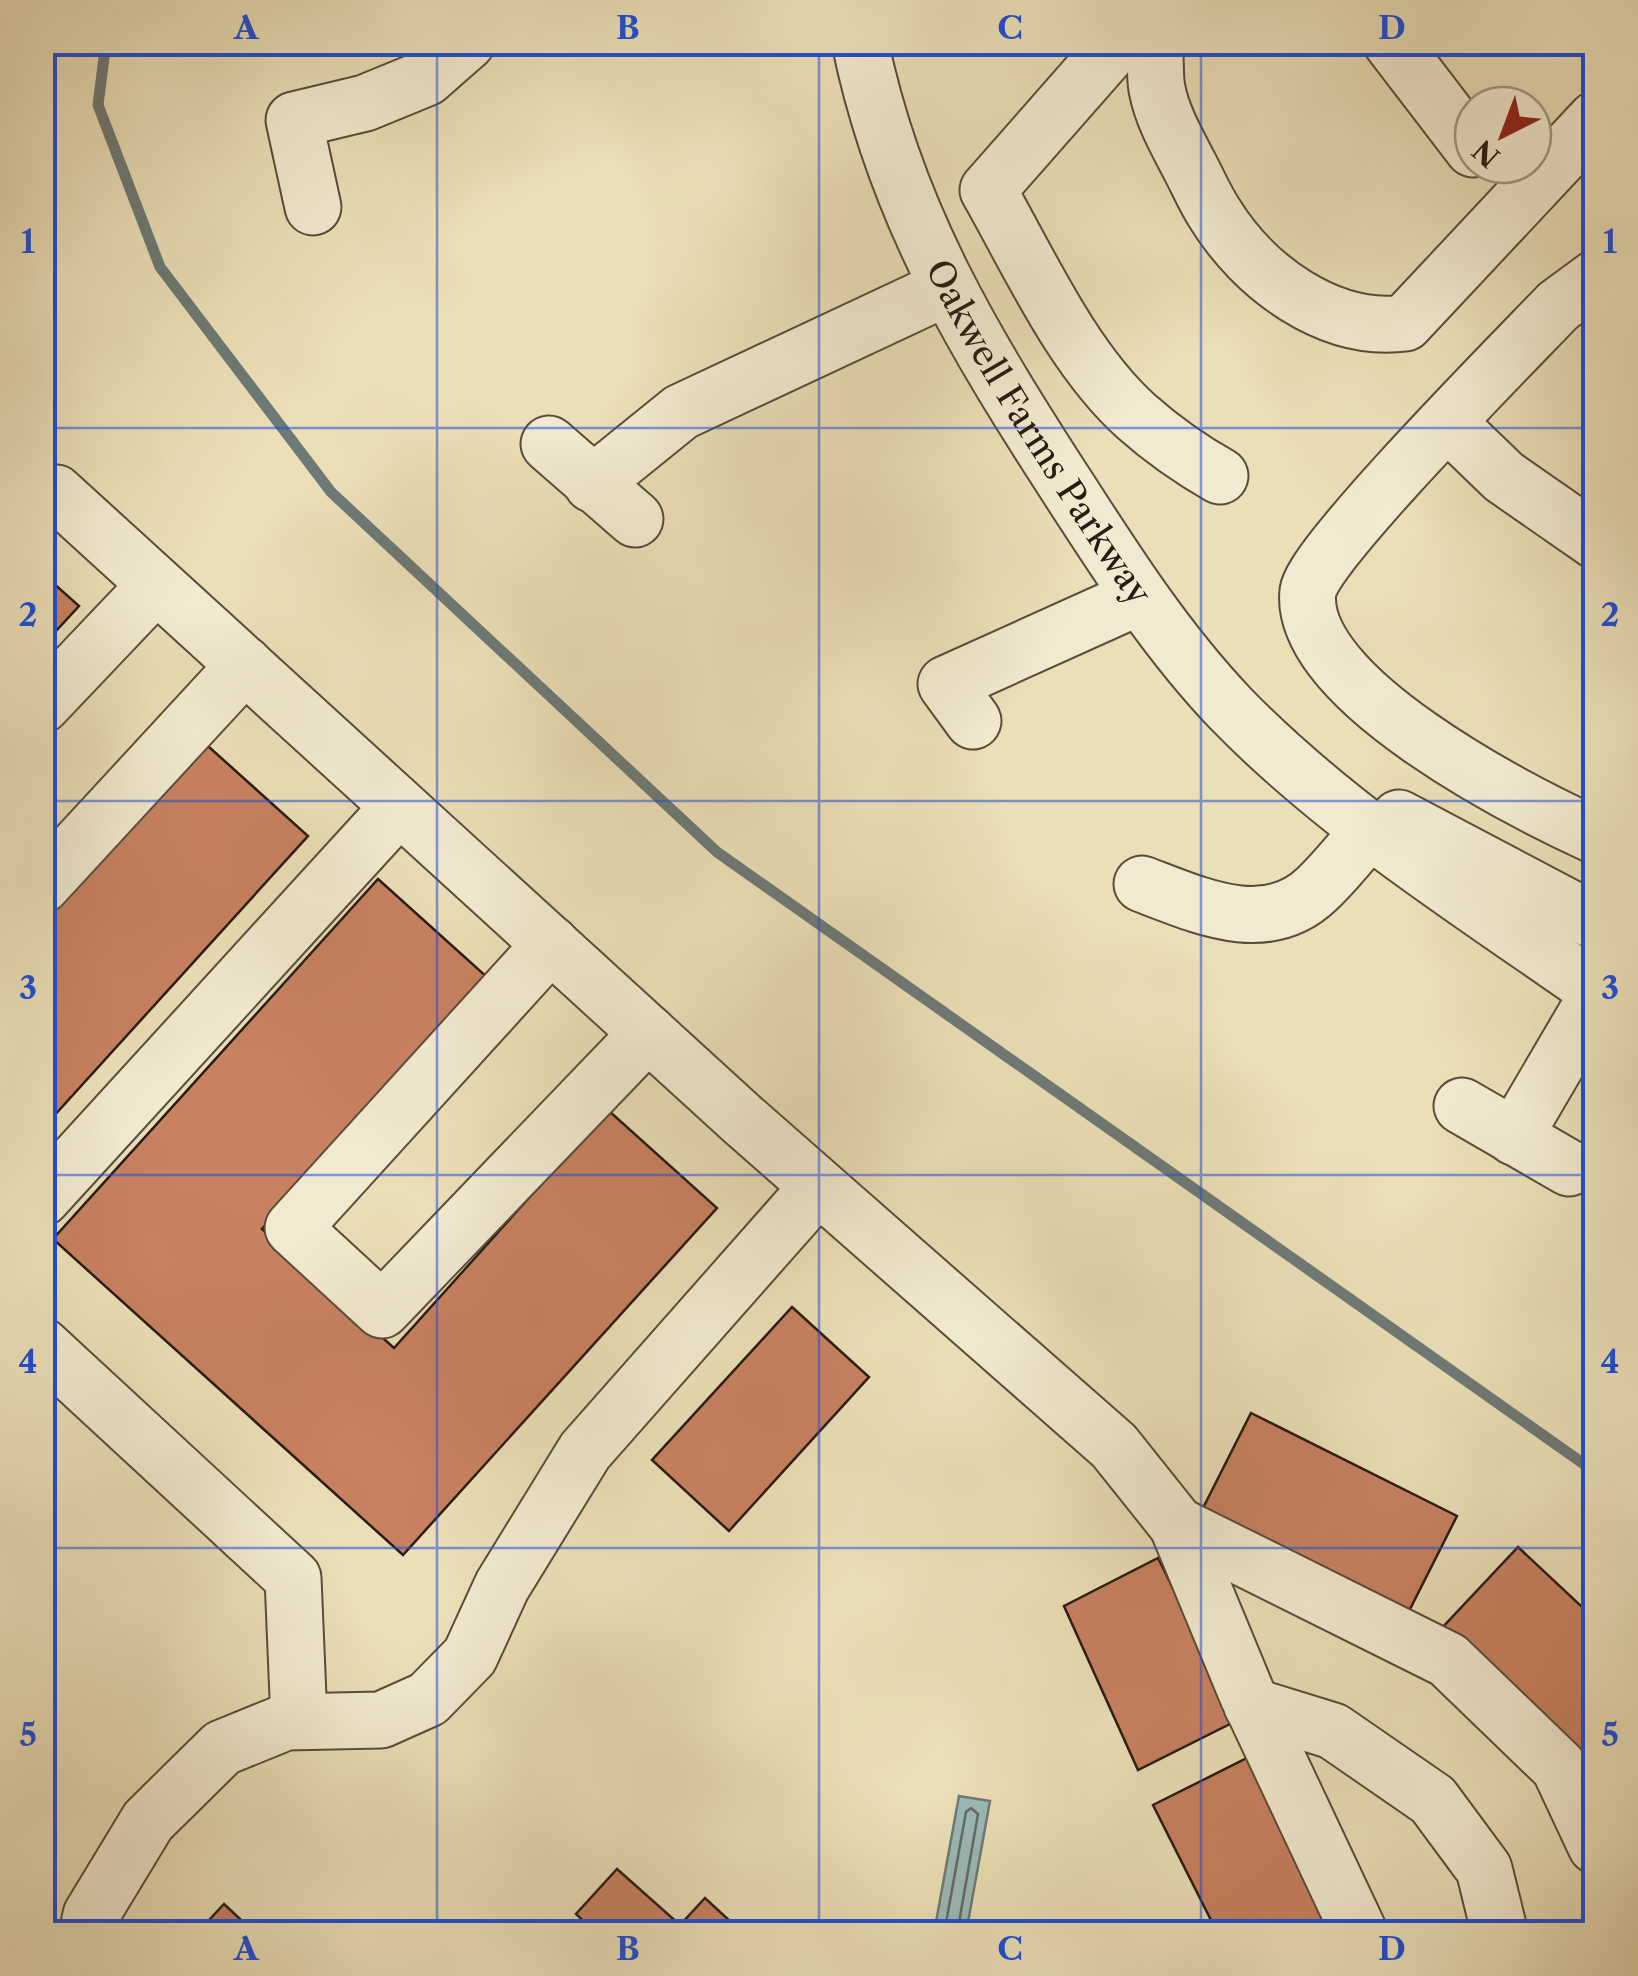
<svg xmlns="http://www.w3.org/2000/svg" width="1638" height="1976" font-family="'Libre Caslon Text',serif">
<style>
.water{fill:#9bbab8;stroke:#6d7a76;stroke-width:2.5}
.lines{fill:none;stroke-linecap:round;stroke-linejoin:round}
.shore{stroke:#626a66;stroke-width:2.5}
.stream{stroke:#6d7a76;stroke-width:11}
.building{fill:#c88161;stroke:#281b13;stroke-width:2.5}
.minor-casing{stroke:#594c3c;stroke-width:59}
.minor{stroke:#f2ead0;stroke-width:55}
.grid{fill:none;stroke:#1d4ed8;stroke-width:2.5;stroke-opacity:0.55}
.labels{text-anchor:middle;stroke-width:8;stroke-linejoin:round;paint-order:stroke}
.street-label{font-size:35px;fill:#281b13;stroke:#f2ead0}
.neatline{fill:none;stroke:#1d4ed8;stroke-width:4}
.grid-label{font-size:32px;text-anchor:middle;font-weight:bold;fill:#1d4ed8}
</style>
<rect width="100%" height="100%" fill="#ebdfb7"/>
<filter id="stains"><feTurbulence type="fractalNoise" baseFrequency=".002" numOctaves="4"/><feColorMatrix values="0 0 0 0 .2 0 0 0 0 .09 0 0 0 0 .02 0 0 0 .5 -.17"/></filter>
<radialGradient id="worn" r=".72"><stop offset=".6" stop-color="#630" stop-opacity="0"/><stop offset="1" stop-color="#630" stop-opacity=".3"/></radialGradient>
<polygon class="water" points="959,1796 990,1801 966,1933 934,1933"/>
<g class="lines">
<polyline class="shore" points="944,1934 966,1812 971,1808 978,1814 957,1934"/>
<polyline class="stream" points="106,42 98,105 160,267 331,492 717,852 1591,1469 1596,1476"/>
</g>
<g class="building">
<polygon points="42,573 79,606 42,646"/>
<polygon points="199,738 308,836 42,1129 42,910"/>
<polygon points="378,879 488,978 262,1229 394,1348 608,1110 717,1208 403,1555 53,1239"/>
<polygon points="792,1307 869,1377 729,1531 652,1460"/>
<polygon points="1251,1413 1457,1516 1406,1617 1201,1512"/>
<polygon points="1518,1547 1596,1620 1596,1775 1441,1629"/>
<polygon points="1158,1558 1238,1720 1138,1770 1064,1606"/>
<polygon points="1253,1755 1344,1934 1218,1934 1153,1805"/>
<polygon points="617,1869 680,1925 705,1898 744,1934 597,1934 576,1914"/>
<polygon points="224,1904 256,1934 196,1934"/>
</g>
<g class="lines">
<g class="minor-casing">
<g id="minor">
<path id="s1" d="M860 42C895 214 976 346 1070 491 1119 567 1168 643 1231 709 1338 819 1471 902 1596 990"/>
<path d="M1118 42 988 190C1030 264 1073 360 1137 417 1163 440 1190 459 1220 476"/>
<path d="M1153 42C1157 58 1154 73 1157 89 1162 116 1177 142 1190 167 1198 182 1205 199 1215 214 1254 277 1329 333 1405 323L1596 119"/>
<polyline points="1391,42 1473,149"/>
<polyline points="313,207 294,120 365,103 426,78 467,42"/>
<path d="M1596 278 1558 306C1519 347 1313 554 1308 591 1296 688 1520 801 1596 836"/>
<polyline points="1448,423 1504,477 1596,541"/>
<polyline points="549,444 635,519"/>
<polyline points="592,484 681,412 946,288"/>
<polyline points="42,492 56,493 743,1120 1114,1446 1177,1525 1247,1694 1360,1934"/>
<polyline points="42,705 156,585"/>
<polyline points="973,721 946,684 1139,597"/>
<polyline points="1399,818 1596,922"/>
<path d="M1142 884C1198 905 1266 938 1317 889 1336 871 1352 850 1369 831"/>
<polyline points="42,885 245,665"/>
<polyline points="551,944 293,1228 382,1310 648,1033"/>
<polyline points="1462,1106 1569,1168"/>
<polyline points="1514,1137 1596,997"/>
<polyline points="42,1198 399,807"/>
<polyline points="42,1346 293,1578 299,1721"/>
<polyline points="1177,1525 1448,1660 1559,1767 1596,1846"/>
<polyline points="1252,1706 1333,1731 1433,1800 1484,1869 1500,1934"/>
<polyline points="87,1934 91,1915 148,1821 222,1748 286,1722 381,1720 428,1699 470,1656 502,1586 585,1451 818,1187"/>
</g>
</g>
<use href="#minor" class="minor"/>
</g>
<path class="grid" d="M437 42V1934M819 42V1934M1201 42V1934M42 428H1596M42 801H1596M42 1175H1596M42 1548H1596"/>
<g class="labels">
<g class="street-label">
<text dy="12" stroke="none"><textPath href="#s1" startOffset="432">Oakwell Farms Parkway</textPath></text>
</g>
</g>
<rect width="1638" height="1976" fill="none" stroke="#ebdfb7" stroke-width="110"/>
<g transform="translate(1503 135) rotate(222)"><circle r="48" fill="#f2ead0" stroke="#a19784" stroke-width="2.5"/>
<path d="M0-8L18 38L0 25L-18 38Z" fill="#8f2418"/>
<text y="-15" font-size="28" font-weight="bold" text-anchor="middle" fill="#281b13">N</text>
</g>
<rect x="55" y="55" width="1528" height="1866" class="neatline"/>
<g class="grid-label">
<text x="246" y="39">A</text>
<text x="628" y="39">B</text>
<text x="1010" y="39">C</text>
<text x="1392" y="39">D</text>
<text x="28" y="253">1</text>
<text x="1610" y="253">1</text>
<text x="28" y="626">2</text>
<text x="1610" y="626">2</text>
<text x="28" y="999">3</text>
<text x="1610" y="999">3</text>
<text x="28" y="1373">4</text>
<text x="1610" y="1373">4</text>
<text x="28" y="1746">5</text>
<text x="1610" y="1746">5</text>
<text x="246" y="1960">A</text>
<text x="628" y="1960">B</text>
<text x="1010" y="1960">C</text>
<text x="1392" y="1960">D</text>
</g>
<rect width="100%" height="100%" filter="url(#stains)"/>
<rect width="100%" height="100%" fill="url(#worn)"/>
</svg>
